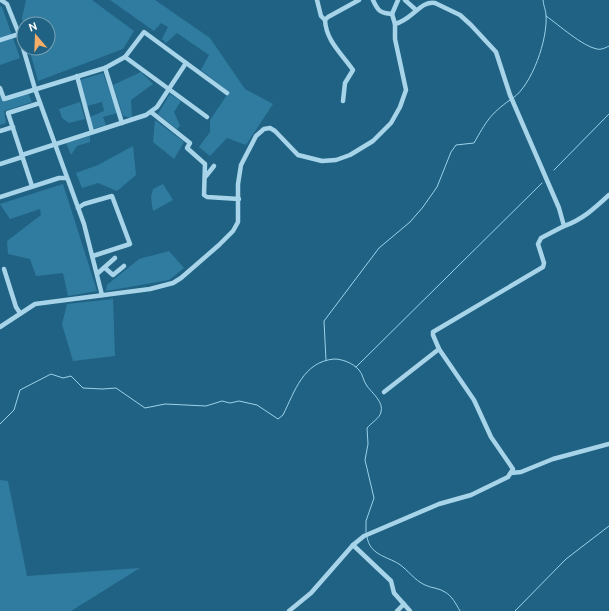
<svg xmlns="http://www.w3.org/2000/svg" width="609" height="611" font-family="Ubuntu,sans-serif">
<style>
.green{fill:#307ca0}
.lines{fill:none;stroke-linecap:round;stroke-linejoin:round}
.stream{stroke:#9bd2ea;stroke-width:1}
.minor{stroke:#a7d4e9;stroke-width:4.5}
</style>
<rect width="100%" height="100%" fill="#206283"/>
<g class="green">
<polygon points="26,0 92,0 134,31 123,49 38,81 29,48 48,48 48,24 24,24 24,26 22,18"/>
<polygon points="110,0 155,0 210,38 245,89 273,104 246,145 227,138 210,156 199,147 210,132 210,120 229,92 201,70 209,55 177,33 166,43 162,39 168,27 161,23 154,31"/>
<polygon points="0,6 2,7 20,58 0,65"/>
<polygon points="141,72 153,84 131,100 132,118 123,116 113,85"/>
<polygon points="103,73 117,113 103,117 106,125 93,129 90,117 104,111 102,102 87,106 80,80"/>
<polygon points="28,93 32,102 4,111 6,123 0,125 0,96 3,101"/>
<polygon points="170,94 181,101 174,112 180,126 177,129 158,114"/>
<polygon points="80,102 85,119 69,123 62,118 59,109"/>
<polygon points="155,120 184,142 174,159 153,142"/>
<polygon points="90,136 90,142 77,146 71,155 66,143"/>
<polygon points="133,146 136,175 117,191 98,183 82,188 76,173 98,165"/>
<polygon points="63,184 97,291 68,296 63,273 36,276 30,259 8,254 7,241 41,215 40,209 10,219 0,204"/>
<polygon points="163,184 173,200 153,211 151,197 153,189"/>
<polygon points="169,251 184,268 169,280 106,291 107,285 139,259"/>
<polygon points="113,299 115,356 73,361 62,324 67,304"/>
<polygon points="0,480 8,481 27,576 140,568 71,611 0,611"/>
</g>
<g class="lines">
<g class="stream">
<path d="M546 16C559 25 582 46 597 49 601 50 605 48 609 46"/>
<path d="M513 98C532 85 548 39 546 15 546 10 543 5 543 0"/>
<polyline points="554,170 609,114"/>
<path d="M326 360 324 321 379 248 410 222 423 207 437 187 451 152 456 145 474 143C486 122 490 114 510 100"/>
<polyline points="356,367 542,183"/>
<path d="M0 424 14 410 20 390 51 374 63 378 71 376 83 388 102 389 116 388 145 408 165 404 206 406 222 401 230 403 239 401 257 405 278 419 283 415C295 391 303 362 334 359 342 359 353 363 359 370 363 374 363 381 367 386 372 393 384 402 381 412 380 418 371 423 367 428L368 444 365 460 374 498 366 521V532"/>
<path d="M367 537C370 555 386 556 399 564 408 570 414 580 425 585 431 588 439 588 445 592 452 596 456 604 460 611"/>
<polyline points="515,611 566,559 609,526"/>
</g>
<g class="minor">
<polyline points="1,0 7,4 19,34 35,89 84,224 102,295"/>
<polyline points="317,0 321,16 325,20"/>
<path d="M373 0C378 11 380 13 392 14"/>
<polyline points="405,0 416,10"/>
<polyline points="0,40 19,34"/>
<polyline points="125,57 207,117"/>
<polyline points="105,68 122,123"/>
<polyline points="77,76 92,132"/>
<polyline points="0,88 4,99 105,68 125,57 144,32 227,93"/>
<path d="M343 101 345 83 353 70C342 54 326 41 325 20L328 17 359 0"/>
<polyline points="151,112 190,143 187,148 205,164 204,195 207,197 239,199"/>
<polyline points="0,131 13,127"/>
<polyline points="22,155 146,115 157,107 186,63"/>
<polyline points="0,164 22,157"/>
<polyline points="206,176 214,166"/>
<polyline points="32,186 8,113 40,103"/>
<polyline points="0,197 59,178 67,178"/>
<polyline points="78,208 84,204 112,196 130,244 93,256"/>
<path d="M564 226C582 220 595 208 609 195"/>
<polyline points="105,268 113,275 124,266"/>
<polyline points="4,269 16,307 20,313"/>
<polyline points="98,273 115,258"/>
<polyline points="0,327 35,304 150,289 173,283 181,278 219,245 233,231 238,222 238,184 241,165 256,136 264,129 270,128 275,131 298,155 322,161 336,160 350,155 373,141 391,123 400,107 406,90 395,39 395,24 392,14 398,0"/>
<polyline points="384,392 439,349"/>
<polyline points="511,473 521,472 553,459 609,444"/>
<polyline points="353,545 391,581 394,593 410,611"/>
<path d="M289 611 311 593 353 545 364 536 439 504 471 495 508 477 513 469 491 437 474 400 439 349 433 335V332L543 267 544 263 538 244 541 238 564 226 559 208 510 95 496 52 471 25 460 15 435 3C421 0 412 20 395 24"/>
<polyline points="397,611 404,604"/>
</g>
</g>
<g transform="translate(36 36) rotate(341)"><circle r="19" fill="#206283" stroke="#79a1b5"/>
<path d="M0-3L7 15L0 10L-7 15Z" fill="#f6ad68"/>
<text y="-6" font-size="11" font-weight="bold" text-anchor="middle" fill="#ffffff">N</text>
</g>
</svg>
